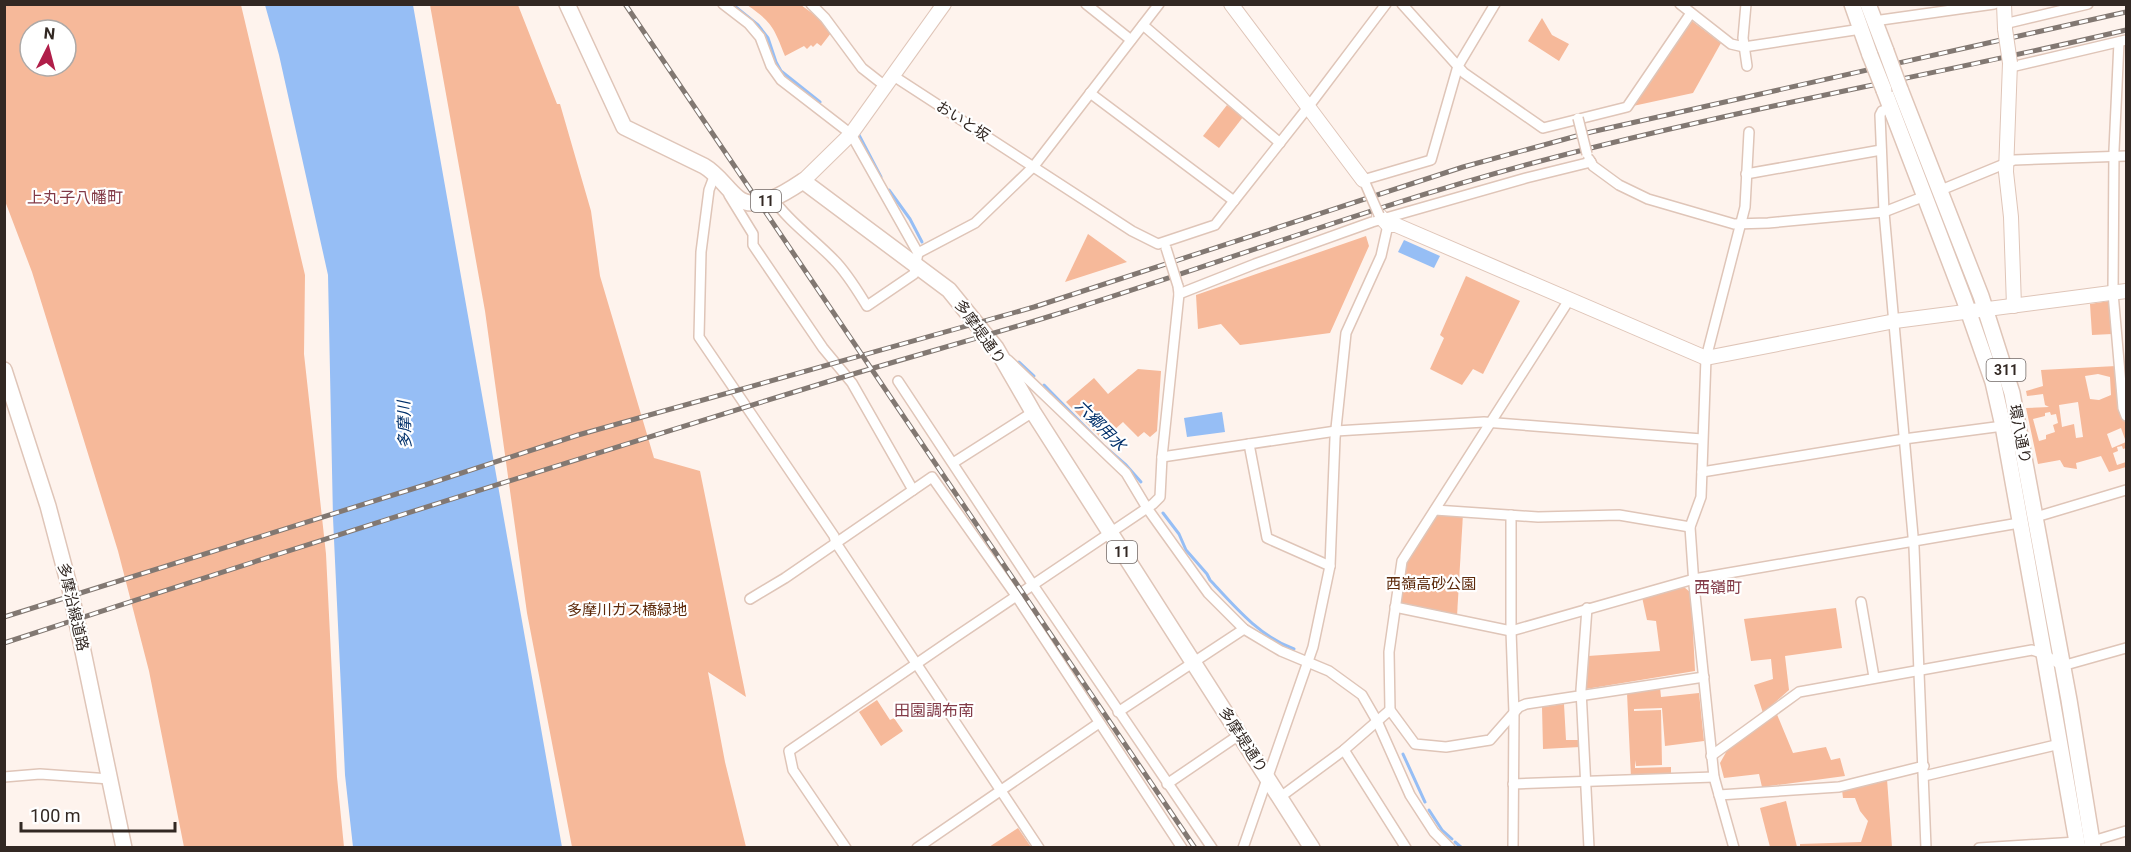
<svg xmlns="http://www.w3.org/2000/svg" width="2131" height="852" font-family="Roboto,'Noto Sans JP',sans-serif">
<style>
.green{fill:#f6b99a;fill-rule:evenodd}
.water{fill:#96bef5}
.lines{fill:none;stroke-linecap:round;stroke-linejoin:round}
.stream{stroke:#96bef5;stroke-width:3}
.street-casing{stroke:#dfc5b8;stroke-width:12}
.secondary-casing{stroke:#dfc5b8;stroke-width:16}
.primary-casing{stroke:#dfc5b8;stroke-width:18}
.street{stroke:#fff;stroke-width:9}
.secondary{stroke:#fff;stroke-width:14}
.primary{stroke:#fff;stroke-width:15}
.rail-casing{stroke:#827872;stroke-width:5}
.rail{stroke:#fff;stroke-width:3;stroke-dasharray:9;stroke-linecap:butt}
.street-bridge-casing{stroke:#dfc5b8;stroke-width:12;stroke-linecap:butt}
.secondary-bridge-casing{stroke:#dfc5b8;stroke-width:16;stroke-linecap:butt}
.primary-bridge-casing{stroke:#dfc5b8;stroke-width:18;stroke-linecap:butt}
.street-bridge{stroke:#fff;stroke-width:9}
.secondary-bridge{stroke:#fff;stroke-width:14}
.primary-bridge{stroke:#fff;stroke-width:15}
.labels{text-anchor:middle;stroke-width:4.5;stroke-linejoin:round;paint-order:stroke}
.shield{fill:#fff;stroke:#706865;stroke-width:1.5}
.shield-label{font-size:14px;font-weight:bold;fill:#322823}
.street-label{font-size:15px;fill:#322823;stroke:#fff}
.park-label{font-size:15px;fill:#5d2a0b;stroke:#fff}
.neighbourhood-label{font-size:16px;fill:#823a47;stroke:#fff}
.water-label{font-size:16px;font-style:italic;fill:#00306a;stroke:#fff}
</style>
<rect width="100%" height="100%" fill="#fef3ed"/>
<g class="green">
<path d="M5 4 241 5 305 275 304 354 326 554 337 777 344 847H184L149 671 118 551 32 272 5 201ZM30 30H66V66H30Z"/>
<polygon points="430,5 518,5 557,104 560,104 591,211 600,276 654,458 700,471 746,697 708,672 725,762 746,847 572,847 527,613 485,311"/>
<path d="M747 5H801L820 19 831 33 821 46 817 43 813 47 811 45 807 49 804 46 785 56C774 28 772 22 747 5Z"/>
<polygon points="1542,18 1552,35 1569,44 1559,61 1528,41"/>
<polygon points="1692,21 1721,43 1693,93 1633,106"/>
<polygon points="1227,105 1243,117 1219,148 1203,136"/>
<polygon points="1088,234 1127,262 1065,282"/>
<polygon points="1366,236 1369,246 1330,333 1240,345 1221,324 1198,329 1196,295"/>
<polygon points="1466,276 1520,301 1483,374 1473,369 1462,385 1430,369 1444,338 1440,335"/>
<polygon points="2109,301 2112,334 2092,335 2090,304"/>
<path d="M2116 366 2120 402 2126 422V448L2123 449 2122 446 2117 447 2118 451 2113 453 2117 465 2126 462V467L2109 472 2101 456 2076 463 2077 469 2064 467 2060 460 2038 464 2026 408 2049 407 2045 405 2043 394 2027 396 2026 391 2043 386 2041 370ZM2098 374 2110 377 2111 395 2099 400 2090 399 2085 376ZM2078 402 2083 437 2076 438 2074 424 2062 427 2059 405ZM2050 412 2051 415 2056 414 2058 423 2053 425 2055 432 2046 435V439L2039 441 2033 419 2045 416V413ZM2121 428 2126 442 2112 448 2107 434Z"/>
<polygon points="1138,369 1161,371 1157,431 1150,437 1144,432 1138,437 1123,422 1103,440 1066,402 1094,378 1108,394"/>
<polygon points="1438,514 1463,514 1457,616 1400,605 1406,562"/>
<polygon points="1684,587 1691,593 1695,671 1586,689 1588,656 1660,651 1656,621 1647,620 1642,597"/>
<polygon points="1836,608 1842,648 1785,656 1789,690 1763,713 1754,685 1773,679 1771,659 1751,661 1744,619"/>
<polygon points="1660,687 1661,697 1699,693 1704,741 1665,746 1662,708 1634,709 1634,711 1661,710 1662,765 1636,766 1635,760 1635,768 1671,767 1671,775 1631,778 1627,693"/>
<polygon points="877,700 890,720 894,718 903,731 881,746 859,712"/>
<polygon points="1564,704 1566,740 1580,740 1580,747 1543,749 1542,707"/>
<polygon points="1776,712 1793,753 1826,747 1831,760 1840,758 1845,776 1762,787 1759,774 1724,778 1720,763 1729,747"/>
<polygon points="1887,779 1892,847 1800,848 1800,844 1861,842 1868,821 1860,811 1855,798 1843,798 1842,790"/>
<polygon points="1786,801 1797,847 1770,847 1760,808"/>
<polygon points="1018,828 1031,847 989,847"/>
</g>
<g class="water">
<polygon points="265,5 413,5 562,847 353,847 345,775 333,518 328,275 279,55"/>
<polygon points="1404,240 1440,256 1434,268 1398,252"/>
<polygon points="1222,412 1225,432 1187,437 1184,418"/>
</g>
<g class="lines">
<g class="stream">
<polyline points="732,4 758,25 768,38 776,62 781,71 820,102"/>
<polyline points="859,135 881,177"/>
<polyline points="889,190 910,219 922,242"/>
<polyline points="1019,362 1034,376"/>
<polyline points="1044,385 1104,446 1126,465 1141,482"/>
<path d="M1163 513 1179 534 1186 550 1207 574 1210 580C1235 607 1259 636 1294 649"/>
<polyline points="1403,754 1425,802"/>
<polyline points="1429,810 1442,830 1452,839"/>
<polyline points="1455,842 1462,848"/>
</g>
<g class="street-casing">
<g id="street">
<path d="M723 4 749 24 760 37 771 66 781 80 851 134 918 253 914 274 867 306C857 290 847 273 834 260 814 239 790 223 773 199"/>
<polyline points="811,4 825,18 862,68 885,86"/>
<polyline points="1086,4 1131,40"/>
<polyline points="1402,4 1464,73 1543,128 1627,107 1691,13"/>
<polyline points="1680,4 1731,44 1744,47 1861,29"/>
<polyline points="1746,4 1743,38 1747,66"/>
<polyline points="1874,21 1994,4"/>
<polyline points="2004,24 2088,4"/>
<polyline points="1143,25 1280,143"/>
<polyline points="2119,42 2114,150 2113,293 2123,408 2126,416"/>
<polyline points="2011,67 2126,40"/>
<polyline points="892,75 1132,231 1158,244 1215,225 1309,106 1386,4"/>
<polyline points="1090,93 1234,201"/>
<polyline points="1891,108 1882,111 1880,115 1884,212 1914,547 1926,848"/>
<polyline points="1589,159 1593,166 1619,185 1648,199 1734,224 1768,223 1884,212 1925,196"/>
<polyline points="715,174 709,190 701,252 699,337 834,536 836,543 1039,848"/>
<polyline points="1746,174 1881,150"/>
<polyline points="1365,183 1363,180 1431,160 1458,66 1495,4"/>
<polyline points="1941,190 2014,160 2126,156"/>
<polyline points="729,195 753,234 753,245 823,348 852,383 913,490"/>
<polyline points="918,253 975,223 1034,166 1159,4"/>
<polyline points="1179,294 1255,264 1372,222 1526,178 1591,162"/>
<polyline points="1569,300 1402,561 1389,652 1390,710 1415,744 1446,747 1490,740 1519,707 1526,704 1704,677"/>
<polyline points="1008,360 1126,473 1147,508 1208,593 1244,629 1281,651 1329,671 1362,695 1377,721 1410,795 1434,832 1450,848"/>
<polyline points="898,381 1033,585 1212,848"/>
<polyline points="1249,444 1267,538 1330,566"/>
<polyline points="1162,457 1336,431 1484,422 1702,439"/>
<polyline points="953,463 1033,412"/>
<polyline points="1702,472 1904,439 2003,426"/>
<polyline points="1435,510 1538,517 1619,515 1690,527"/>
<polyline points="1511,515 1511,631 1514,713 1513,848"/>
<polyline points="2036,517 2126,490"/>
<polyline points="750,599 785,578 932,477 1017,597 1182,848"/>
<polyline points="1861,602 1874,677"/>
<polyline points="1395,607 1511,631 1694,579 2019,523"/>
<polyline points="1587,608 1581,690 1589,848"/>
<polyline points="1118,712 1244,629"/>
<polyline points="1344,750 1406,848"/>
<polyline points="1711,756 1799,692 2032,650 2044,654 2062,666 2126,648"/>
<polyline points="1924,776 2060,744"/>
<polyline points="4,777 40,774 110,779"/>
<polyline points="1167,784 1239,735"/>
<polyline points="1513,784 1714,777"/>
<polyline points="1719,795 1839,787 1924,766"/>
<polyline points="1279,798 1344,750 1390,710"/>
<polyline points="2093,841 2126,831"/>
<polyline points="846,848 793,770 789,751 954,638 1153,504 1160,497 1162,457 1179,294 1178,286"/>
<polyline points="917,848 1099,723"/>
<polyline points="1243,848 1313,647 1330,566 1335,438 1346,333 1381,256 1388,225"/>
<polyline points="1734,848 1714,777 1694,585 1690,527 1701,497 1706,358 1745,207 1749,132"/>
<polyline points="1979,848 2077,842"/>
</g>
</g>
<g class="secondary-casing">
<g id="secondary">
<polyline points="1231,4 1363,180"/>
<polyline points="2004,4 2005,29"/>
<polyline points="2010,63 2006,172 2011,217 2014,306"/>
<polyline points="803,181 851,134 944,4"/>
<polyline points="1379,215 1388,225 1396,225 1706,358 1895,321 2126,291"/>
</g>
</g>
<g class="primary-casing">
<g id="primary">
<path d="M567 4 624 127 704 166C718 174 726 188 738 198 756 213 788 191 803 181L949 290 996 348 1033 412 1312 848"/>
<polyline points="1852,4 1870,55"/>
<polyline points="1868,4 1886,51"/>
<polyline points="1900,89 1981,296 2012,393 2069,700 2093,848"/>
<polyline points="1884,90 1964,299 1993,382 2003,426 2044,654 2078,848"/>
<polyline points="4,370 48,506 70,589 124,848"/>
</g>
</g>
<use href="#street" class="street"/>
<use href="#secondary" class="secondary"/>
<use href="#primary" class="primary"/>
<g class="rail-casing">
<g id="rail">
<polyline points="625,4 1195,848"/>
<polyline points="4,617 425,485 578,435 1034,307 1463,167 1591,132 2126,12"/>
<path d="M4 643C279 553 554 466 830 381 905 358 980 338 1054 315 1220 263 1383 202 1552 158 1742 108 1936 75 2126 30"/>
</g>
</g>
<use href="#rail" class="rail"/>
<g class="street-bridge-casing">
<g id="street-bridge">
<polyline points="1578,118 1587,154"/>
<polyline points="1366,185 1379,215"/>
<polyline points="1166,248 1178,286"/>
</g>
</g>
<g class="secondary-bridge-casing">
<polyline id="secondary-bridge" points="2005,29 2010,63"/>
</g>
<g class="primary-bridge-casing">
<g id="primary-bridge">
<polyline points="1886,51 1900,89"/>
<polyline points="1870,55 1884,90"/>
</g>
</g>
<use href="#street-bridge" class="street-bridge"/>
<use href="#secondary-bridge" class="secondary-bridge"/>
<use href="#primary-bridge" class="primary-bridge"/>
</g>
<g class="labels">
<g class="shield">
<rect x="751" y="190" width="30" height="22" rx="4.5"/>
<rect x="1986.5" y="359" width="39" height="22" rx="4.5"/>
<rect x="1107" y="541" width="30" height="22" rx="4.5"/>
</g>
<g class="shield-label">
<text x="766" y="206">11</text>
<text x="2006" y="375">311</text>
<text x="1122" y="557">11</text>
</g>
<g class="street-label">
<text transform="translate(963 121) rotate(33)" y="5">おいと坂</text>
<text transform="translate(980 332) rotate(54)" y="5">多摩堤通り</text>
<text transform="translate(2020 434) rotate(79)" y="5">環八通り</text>
<text transform="translate(73 607) rotate(77)" y="5">多摩沿線道路</text>
<text transform="translate(1243 740) rotate(57)" y="5">多摩堤通り</text>
</g>
<g class="park-label">
<text x="1431" y="589">西嶺高砂公園</text>
<text x="627" y="615">多摩川ガス橋緑地</text>
</g>
<g class="neighbourhood-label">
<text x="75" y="203">上丸子八幡町</text>
<text x="1718" y="593">西嶺町</text>
<text x="934" y="716">田園調布南</text>
</g>
<g class="water-label">
<text transform="translate(404 425) rotate(-92)" y="6">多摩川</text>
<text transform="translate(1101 425) rotate(45)" y="6">六郷用水</text>
</g>
</g>
<rect width="2131" height="852" fill="none" stroke="#322823" stroke-width="12"/>
<g transform="translate(48 48) rotate(6)"><circle r="28" fill="#ffffff" stroke="#ada9a7" stroke-width="1.5"/>
<path d="M0-4.5L10 22L0 15L-10 22Z" fill="#b01e49"/>
<text y="-9" font-size="16" font-weight="bold" text-anchor="middle" fill="#322823">N</text>
</g>
<path d="M21 822v9h154v-9" fill="none" stroke="#322823" stroke-width="3"/>
<text x="30" y="822" font-size="18" fill="#322823" stroke="#ffffff" stroke-width="4.5" paint-order="stroke">100 m</text>
</svg>
